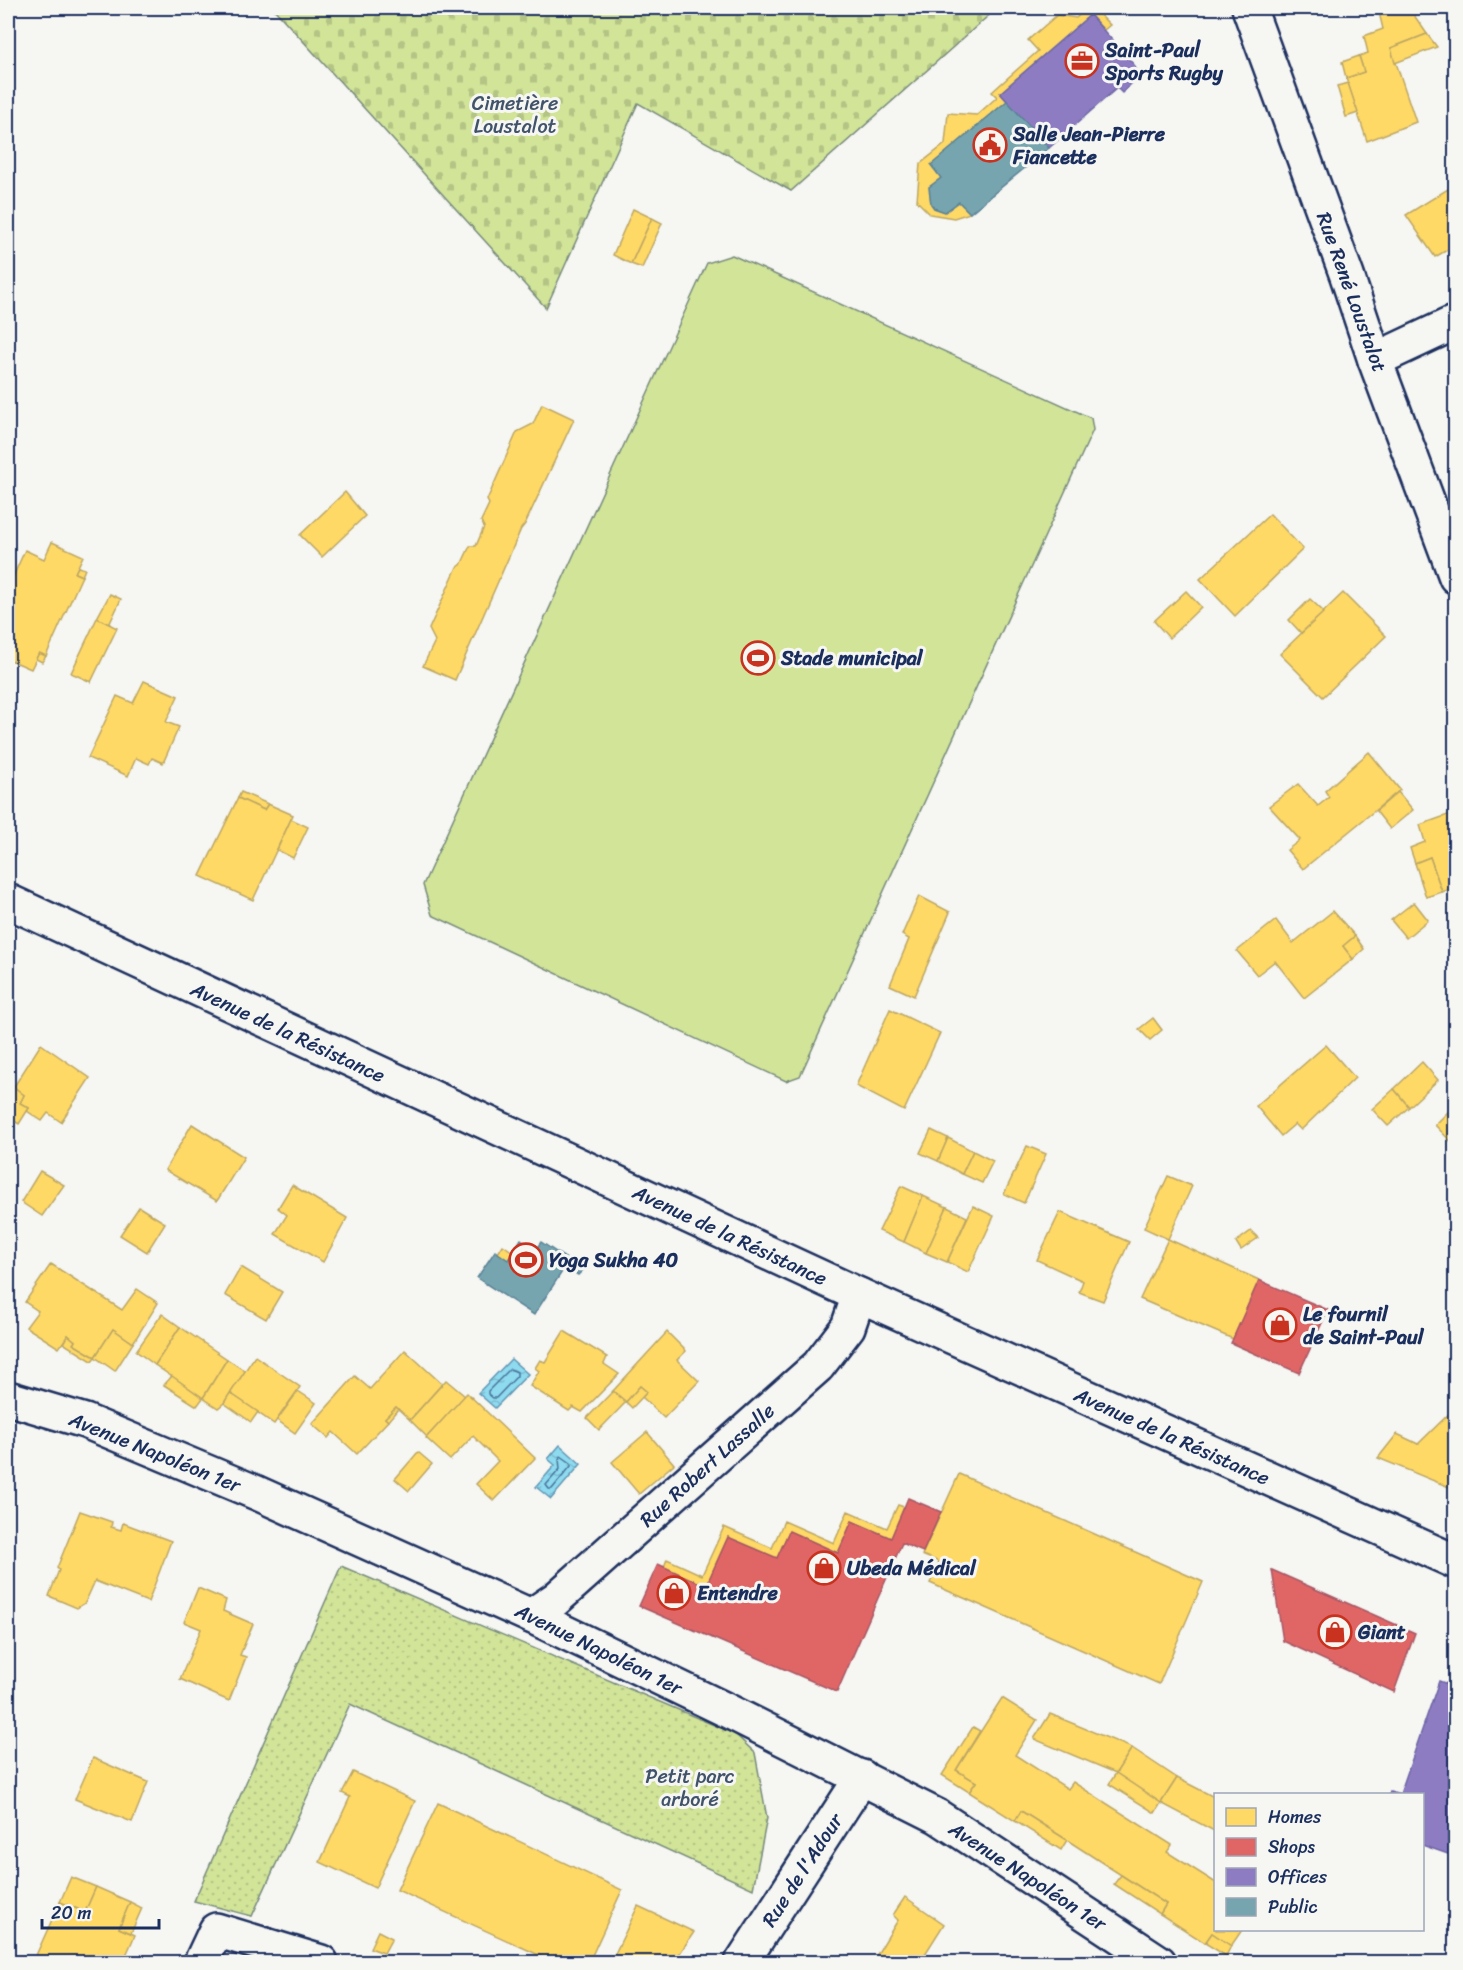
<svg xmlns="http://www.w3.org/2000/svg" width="1463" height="1970" font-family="Sriracha,sans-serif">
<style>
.cemetery{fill:url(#cemetery-stones);stroke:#768a7b;stroke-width:1.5}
.park{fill:url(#park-dots);stroke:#768a7b;stroke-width:1.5}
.pitch{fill:#d2e498;stroke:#768a7b;stroke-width:1.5}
.water{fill:url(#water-ripples);stroke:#6096b5;stroke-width:1.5}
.homes{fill:#ffd966;stroke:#bba664;stroke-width:1.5}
.shops{fill:#e06666;stroke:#a55664;stroke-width:1.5}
.offices{fill:#8e7cc3;stroke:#6c65a5;stroke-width:1.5}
.public{fill:#76a5af;stroke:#5b8297;stroke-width:1.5}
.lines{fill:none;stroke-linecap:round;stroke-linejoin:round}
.shore{stroke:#497398;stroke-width:1.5}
.minor-casing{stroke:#1b2f5e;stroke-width:38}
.major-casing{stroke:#1b2f5e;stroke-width:38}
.minor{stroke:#f6f6f2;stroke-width:33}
.major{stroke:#f6f6f2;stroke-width:33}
.labels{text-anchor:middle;stroke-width:6;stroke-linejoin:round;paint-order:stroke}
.poi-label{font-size:20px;font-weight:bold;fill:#1b2f5e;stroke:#f6f6f2;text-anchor:start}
.park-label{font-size:20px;fill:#40536a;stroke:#f6f6f2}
.street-label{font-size:20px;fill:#1b2f5e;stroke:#f6f6f2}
</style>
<defs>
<pattern id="cemetery-stones" width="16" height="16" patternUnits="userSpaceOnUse" patternTransform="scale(1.5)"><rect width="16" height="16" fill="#d2e498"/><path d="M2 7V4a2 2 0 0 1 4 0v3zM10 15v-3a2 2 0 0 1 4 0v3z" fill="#b4c485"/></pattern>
<pattern id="park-dots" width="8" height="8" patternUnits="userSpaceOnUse" patternTransform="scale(1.5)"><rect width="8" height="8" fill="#d2e498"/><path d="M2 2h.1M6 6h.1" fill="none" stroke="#b4c485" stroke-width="1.8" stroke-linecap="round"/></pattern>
<pattern id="water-ripples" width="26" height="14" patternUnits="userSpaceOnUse" patternTransform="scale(1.5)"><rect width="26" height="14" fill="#8edaef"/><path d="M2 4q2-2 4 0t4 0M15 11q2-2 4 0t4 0" fill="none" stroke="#7abbcf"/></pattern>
</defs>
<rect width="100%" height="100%" fill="#f6f6f2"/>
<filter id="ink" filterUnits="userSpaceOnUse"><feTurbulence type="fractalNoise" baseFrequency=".0167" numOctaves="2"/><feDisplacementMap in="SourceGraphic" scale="12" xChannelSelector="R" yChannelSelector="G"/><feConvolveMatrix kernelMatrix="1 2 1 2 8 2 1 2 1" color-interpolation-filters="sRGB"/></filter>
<g filter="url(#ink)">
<polygon class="cemetery" points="273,8 997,8 791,191 638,103 546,308"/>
<polygon class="park" points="341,1566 735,1734 755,1753 767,1818 753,1889 350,1704 252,1916 194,1901"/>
<polygon class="pitch" points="732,255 1091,418 1093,430 800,1076 786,1081 432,915 423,885 707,263"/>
<g class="water">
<polygon points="511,1359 528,1374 495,1408 478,1393"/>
<polygon points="560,1445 581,1464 551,1499 536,1487 555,1465 548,1459"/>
</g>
<g class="homes">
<polygon points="1090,8 1093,8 1110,25 1104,30 1090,15 1000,93 1007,101 931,165 941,178 929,187 931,204 934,208 945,212 959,202 970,213 954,218 930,214 917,201 920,164 945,144 948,113 977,115 997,97 992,92 1038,51 1028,40 1057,15 1076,18 1086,9 1087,11"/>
<polygon points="1378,8 1409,8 1427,34 1391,48 1416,122 1367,141 1346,78 1364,72 1359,56 1368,53 1364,36 1383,29"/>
<polygon points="1427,34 1437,47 1395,63 1391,48"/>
<polygon points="1359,56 1364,72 1346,78 1342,62"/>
<polygon points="1348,83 1358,113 1346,117 1337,86"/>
<polygon points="1456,184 1456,245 1435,257 1406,215"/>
<polygon points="633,209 652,218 631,264 613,255"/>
<polygon points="652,218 662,223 642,268 631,264"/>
<polygon points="542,404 574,419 525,524 521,529 455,680 423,666 435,641 429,629 457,567 461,565 470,546 476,546 484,527 481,521 489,504 487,500 517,432 533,424"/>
<polygon points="345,492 365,516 322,557 300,535"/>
<polygon points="1270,514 1303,549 1235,616 1200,579"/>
<polygon points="52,542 83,556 75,573 82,576 46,656 39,653 31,669 8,659 8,588 25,550 44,559"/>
<polygon points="78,567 85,569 82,576 75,573"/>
<polygon points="1186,591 1201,607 1169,638 1154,621"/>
<polygon points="1343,593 1386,636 1323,697 1280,654"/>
<polygon points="110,594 121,599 109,625 97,618"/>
<polygon points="1310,599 1324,612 1301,633 1289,620"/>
<polygon points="97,618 117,628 91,682 71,673"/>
<polygon points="39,653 46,656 42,662 36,659"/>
<polygon points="144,681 178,696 166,722 179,727 163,763 152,758 149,764 136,758 128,776 88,758 117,696 133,703"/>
<polygon points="1369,752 1400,790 1303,869 1287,850 1300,840 1269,806 1298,784 1318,806 1329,797 1325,791"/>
<polygon points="241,792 268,804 264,810 238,798"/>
<polygon points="1398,792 1413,810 1390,829 1376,811"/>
<polygon points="238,798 264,810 268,804 293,815 253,900 200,876"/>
<polygon points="1456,812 1456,887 1442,892 1430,857 1415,863 1410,848 1425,842 1420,825"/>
<polygon points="291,819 308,827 293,858 277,850"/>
<polygon points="1430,857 1442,892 1426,897 1415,863"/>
<polygon points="919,896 950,912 914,996 890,985 909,939 902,935"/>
<polygon points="1414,902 1428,920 1406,938 1391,920"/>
<polygon points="1333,911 1355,936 1343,946 1353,959 1304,998 1275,961 1257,975 1237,951 1276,920 1293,943"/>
<polygon points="1355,936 1364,949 1353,959 1343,946"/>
<polygon points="890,1009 940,1033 904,1111 856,1086"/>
<polygon points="1153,1018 1162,1030 1150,1040 1139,1029"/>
<polygon points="41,1044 90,1078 61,1122 48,1113 42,1121 27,1111 29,1108 20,1103 24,1095 13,1088"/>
<polygon points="1326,1045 1355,1078 1301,1130 1295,1124 1281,1136 1256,1106"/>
<polygon points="1422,1062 1438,1080 1409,1107 1394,1089"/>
<polygon points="8,1082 24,1095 20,1103 29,1108 19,1124 8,1117"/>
<polygon points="1394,1089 1409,1107 1388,1126 1372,1109"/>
<polygon points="1449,1111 1456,1118 1456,1147 1435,1125"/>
<polygon points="192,1124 244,1157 217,1201 165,1170"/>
<polygon points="931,1130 948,1138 938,1161 920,1153"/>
<polygon points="948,1138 973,1151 962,1174 938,1161"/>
<polygon points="1027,1146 1046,1154 1024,1203 1004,1194"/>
<polygon points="973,1151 993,1161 982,1183 962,1174"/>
<polygon points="40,1171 64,1185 42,1216 21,1202"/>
<polygon points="1168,1176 1192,1186 1168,1239 1144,1228"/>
<polygon points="292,1185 347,1218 323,1262 275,1234 287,1215 278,1208"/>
<polygon points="901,1186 923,1196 904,1242 879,1231"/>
<polygon points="923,1196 947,1207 926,1253 904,1242"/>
<polygon points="973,1206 994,1216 968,1272 947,1262"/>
<polygon points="139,1207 165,1223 147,1252 120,1235"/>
<polygon points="947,1207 967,1217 947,1262 926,1253"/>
<polygon points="1060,1212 1129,1242 1103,1301 1079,1292 1083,1281 1037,1260"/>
<polygon points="1251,1231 1258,1238 1241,1250 1236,1242"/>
<polygon points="1168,1239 1259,1280 1233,1339 1140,1299"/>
<polygon points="503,1245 513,1252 508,1260 498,1253"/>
<polygon points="51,1264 122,1310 137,1289 158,1303 133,1343 113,1329 95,1357 73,1344 75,1341 68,1335 59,1348 26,1327 38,1311 25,1302"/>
<polygon points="241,1267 282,1292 266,1319 225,1295"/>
<polygon points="162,1314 180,1327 155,1365 136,1351"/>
<polygon points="180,1327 227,1359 203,1398 155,1365"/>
<polygon points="113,1329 133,1343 115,1371 95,1357"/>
<polygon points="564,1331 607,1357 604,1364 619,1374 582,1412 573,1407 569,1411 530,1386 539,1371 535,1368 540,1360 545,1362"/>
<polygon points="667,1332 686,1351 677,1360 699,1381 664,1418 642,1397 647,1392 640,1386 626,1402 613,1391"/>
<polygon points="68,1335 75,1341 73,1344 95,1357 92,1361 63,1343"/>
<polygon points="405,1350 442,1384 410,1420 396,1407 385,1418 388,1421 357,1454 333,1432 328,1438 312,1424 355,1376 370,1389"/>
<polygon points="255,1356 300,1387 274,1424 230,1393"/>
<polygon points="227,1359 245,1371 224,1403 218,1408 203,1398"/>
<polygon points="172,1376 203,1398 197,1406 164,1385"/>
<polygon points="446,1380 465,1396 427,1437 410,1420"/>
<polygon points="640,1386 647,1392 632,1408 626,1402"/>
<polygon points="298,1391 316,1403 295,1433 277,1420"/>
<polygon points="613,1391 626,1402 599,1430 587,1418"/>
<polygon points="230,1393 258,1412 251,1422 224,1403"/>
<polygon points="467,1393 535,1458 494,1501 476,1484 498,1461 473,1436 450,1460 426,1438"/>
<polygon points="396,1407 398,1409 388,1421 385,1418"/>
<polygon points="1456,1407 1456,1490 1378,1458 1397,1434 1418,1444"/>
<polygon points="647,1432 674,1464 639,1494 612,1462"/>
<polygon points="418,1452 432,1464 409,1491 395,1479"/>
<polygon points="959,1474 1203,1582 1159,1684 930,1583 939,1562 922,1555"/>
<polygon points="898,1505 904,1507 891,1538 852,1521 838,1553 789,1531 777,1558 728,1537 706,1586 664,1567 667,1559 702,1575 724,1527 772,1548 784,1521 834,1543 848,1511 887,1528"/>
<polygon points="80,1511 112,1522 111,1527 121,1530 123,1523 171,1541 148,1602 95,1581 85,1603 77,1608 49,1596 59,1570 57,1568"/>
<polygon points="198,1588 226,1600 223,1611 253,1624 240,1655 246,1657 229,1701 180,1679 201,1629 184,1622"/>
<polygon points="1002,1698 1037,1720 1015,1755 1068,1789 1073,1782 1172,1845 1167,1852 1216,1883 1216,1930 1242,1930 1231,1946 1212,1933 1205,1943 1160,1914 1166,1904 1067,1840 1021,1811 1015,1821 969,1792 976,1782 956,1770"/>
<polygon points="1050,1714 1132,1748 1116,1773 1034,1739"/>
<polygon points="973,1727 980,1731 956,1770 976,1782 969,1792 942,1775"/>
<polygon points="1132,1748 1177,1778 1161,1803 1116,1773"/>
<polygon points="93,1758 148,1782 132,1822 75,1799"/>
<polygon points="353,1772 415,1801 375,1888 320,1862 350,1797 342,1793"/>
<polygon points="1116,1773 1161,1803 1155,1813 1109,1784"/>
<polygon points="1177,1778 1216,1798 1216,1832 1161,1803"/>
<polygon points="438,1803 622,1890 589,1962 554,1962 397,1890"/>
<polygon points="1021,1811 1067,1840 1061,1850 1015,1821"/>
<polygon points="1121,1875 1166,1904 1160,1914 1114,1884"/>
<polygon points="71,1877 96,1887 85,1912 60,1902"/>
<polygon points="96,1887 130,1902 119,1928 135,1935 123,1962 33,1962 60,1902 85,1912"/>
<polygon points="905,1897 944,1924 920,1962 886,1962 876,1956 898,1920 893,1915"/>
<polygon points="130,1902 142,1908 131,1933 119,1928"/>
<polygon points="638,1906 694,1932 674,1962 611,1962"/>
<polygon points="378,1931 392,1938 384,1953 370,1948"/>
<polygon points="1212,1933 1231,1946 1226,1956 1205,1943"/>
</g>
<g class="shops">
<polygon points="1259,1280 1328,1310 1299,1373 1231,1343"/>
<polygon points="908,1498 941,1512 923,1552 902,1543 837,1692 639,1606 658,1564 706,1586 728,1537 777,1558 789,1531 838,1553 852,1521 891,1538"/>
<polygon points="1272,1570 1415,1633 1394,1692 1283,1641"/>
</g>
<g class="offices">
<polygon points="1090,15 1135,66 1136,79 1122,93 1117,88 1049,148 1000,93"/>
<polygon points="1439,1681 1456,1687 1456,1863 1449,1860 1451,1855 1422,1845 1422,1794 1389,1794 1390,1791 1400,1794"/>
</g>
<g class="public">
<polygon points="1007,101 1049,148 970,213 959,202 945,212 934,208 931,204 929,187 941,178 931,165"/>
<polygon points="521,1239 536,1249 541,1242 583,1270 578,1275 565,1267 534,1315 477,1278 495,1251 508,1260"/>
</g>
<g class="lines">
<g class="shore">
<polygon points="510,1369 517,1372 517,1376 496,1398 493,1398 488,1394 488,1391"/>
<polygon points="561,1456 571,1463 571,1466 552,1489 549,1489 546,1485 560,1469 559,1459"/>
</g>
<g class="minor-casing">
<g id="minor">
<polyline points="1249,8 1347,276 1375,360 1456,577"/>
<polyline points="1375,360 1456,322"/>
<polyline points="8,1398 85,1421 257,1493 531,1616 722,1708 937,1816 1159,1962"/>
<polyline points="531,1616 556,1599 818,1366 848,1327 859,1295"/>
<polyline points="201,1962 216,1930 321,1962"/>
<polyline points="742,1962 862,1777"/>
</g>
</g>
<g class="major-casing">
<polyline id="major" points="8,901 859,1295 1456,1562"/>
</g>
<use href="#minor" class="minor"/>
<use href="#major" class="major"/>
</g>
</g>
<defs>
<g id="office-ring" transform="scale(1.725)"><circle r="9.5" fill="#f6f6f2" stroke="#c8321e" stroke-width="1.5"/><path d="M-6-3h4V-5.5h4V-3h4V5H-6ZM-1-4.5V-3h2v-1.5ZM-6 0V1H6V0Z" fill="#c8321e"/></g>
<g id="civic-ring" transform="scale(1.725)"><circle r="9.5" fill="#f6f6f2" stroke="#c8321e" stroke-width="1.5"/><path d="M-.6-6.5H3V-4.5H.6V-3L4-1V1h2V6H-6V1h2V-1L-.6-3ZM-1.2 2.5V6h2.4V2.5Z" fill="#c8321e"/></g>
<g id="stadium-ring" transform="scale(1.725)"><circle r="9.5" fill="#f6f6f2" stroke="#c8321e" stroke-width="1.5"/><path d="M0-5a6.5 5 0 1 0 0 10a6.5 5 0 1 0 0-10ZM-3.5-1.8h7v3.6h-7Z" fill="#c8321e"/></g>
<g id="shop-ring" transform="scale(1.725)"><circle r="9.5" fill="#f6f6f2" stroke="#c8321e" stroke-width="1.5"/><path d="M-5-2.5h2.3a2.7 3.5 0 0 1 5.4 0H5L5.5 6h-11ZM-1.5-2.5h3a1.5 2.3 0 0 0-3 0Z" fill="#c8321e"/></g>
</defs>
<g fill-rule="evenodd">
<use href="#office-ring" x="1082" y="61"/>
<use href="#civic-ring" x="990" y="145"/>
<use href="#stadium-ring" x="758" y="658"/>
<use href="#stadium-ring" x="526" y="1260"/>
<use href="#shop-ring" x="1280" y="1325"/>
<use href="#shop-ring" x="824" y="1568"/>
<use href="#shop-ring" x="674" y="1593"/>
<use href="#shop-ring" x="1335" y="1632"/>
</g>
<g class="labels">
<g class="poi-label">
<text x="1105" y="57">Saint-Paul<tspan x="1105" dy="23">Sports Rugby</tspan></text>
<text x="1013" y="141">Salle Jean-Pierre<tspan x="1013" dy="23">Fiancette</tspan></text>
<text x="781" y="665">Stade municipal</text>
<text x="549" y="1267">Yoga Sukha 40</text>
<text x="1303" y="1321">Le fournil<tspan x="1303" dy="23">de Saint-Paul</tspan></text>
<text x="847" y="1575">Ubeda Médical</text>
<text x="697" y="1600">Entendre</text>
<text x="1358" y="1639">Giant</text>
</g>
<g class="park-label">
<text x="515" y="110">Cimetière<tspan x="515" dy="23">Loustalot</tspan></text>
<text x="690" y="1783">Petit parc<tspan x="690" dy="23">arboré</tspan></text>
</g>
<g class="street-label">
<text transform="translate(1352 292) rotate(70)" y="7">Rue René Loustalot</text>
<text transform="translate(288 1032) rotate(25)" y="7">Avenue de la Résistance</text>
<text transform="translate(730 1235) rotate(25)" y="7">Avenue de la Résistance</text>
<text transform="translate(1172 1436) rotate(24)" y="7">Avenue de la Résistance</text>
<text transform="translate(155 1452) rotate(22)" y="7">Avenue Napoléon 1er</text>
<text transform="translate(707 1465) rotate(-42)" y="7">Rue Robert Lassalle</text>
<text transform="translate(599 1649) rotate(26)" y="7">Avenue Napoléon 1er</text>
<text transform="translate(802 1870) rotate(-57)" y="7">Rue de l'Adour</text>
<text transform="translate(1028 1876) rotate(33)" y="7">Avenue Napoléon 1er</text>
</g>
</g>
<rect width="1463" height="1970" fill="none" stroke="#f6f6f2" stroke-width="30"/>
<rect x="15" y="15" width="1433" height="1940" fill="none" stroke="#1b2f5e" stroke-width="2" filter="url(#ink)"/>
<rect x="1214" y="1793" width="210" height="138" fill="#f6f6f2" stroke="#9ea6b7" stroke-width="1.5"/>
<rect x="1226" y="1808" width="30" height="18" fill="#ffd966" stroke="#9ea6b7" stroke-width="1.5"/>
<text x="1268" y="1823" font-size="18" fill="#1b2f5e">Homes</text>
<rect x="1226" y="1838" width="30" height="18" fill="#e06666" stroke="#9ea6b7" stroke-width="1.5"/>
<text x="1268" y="1853" font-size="18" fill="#1b2f5e">Shops</text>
<rect x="1226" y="1868" width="30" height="18" fill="#8e7cc3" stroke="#9ea6b7" stroke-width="1.5"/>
<text x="1268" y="1883" font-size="18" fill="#1b2f5e">Offices</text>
<rect x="1226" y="1898" width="30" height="18" fill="#76a5af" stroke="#9ea6b7" stroke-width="1.5"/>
<text x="1268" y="1913" font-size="18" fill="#1b2f5e">Public</text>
<path d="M42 1919v9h117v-9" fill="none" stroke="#1b2f5e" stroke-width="3"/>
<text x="51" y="1919" font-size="18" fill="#1b2f5e" stroke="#f6f6f2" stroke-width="4.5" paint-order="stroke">20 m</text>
</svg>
